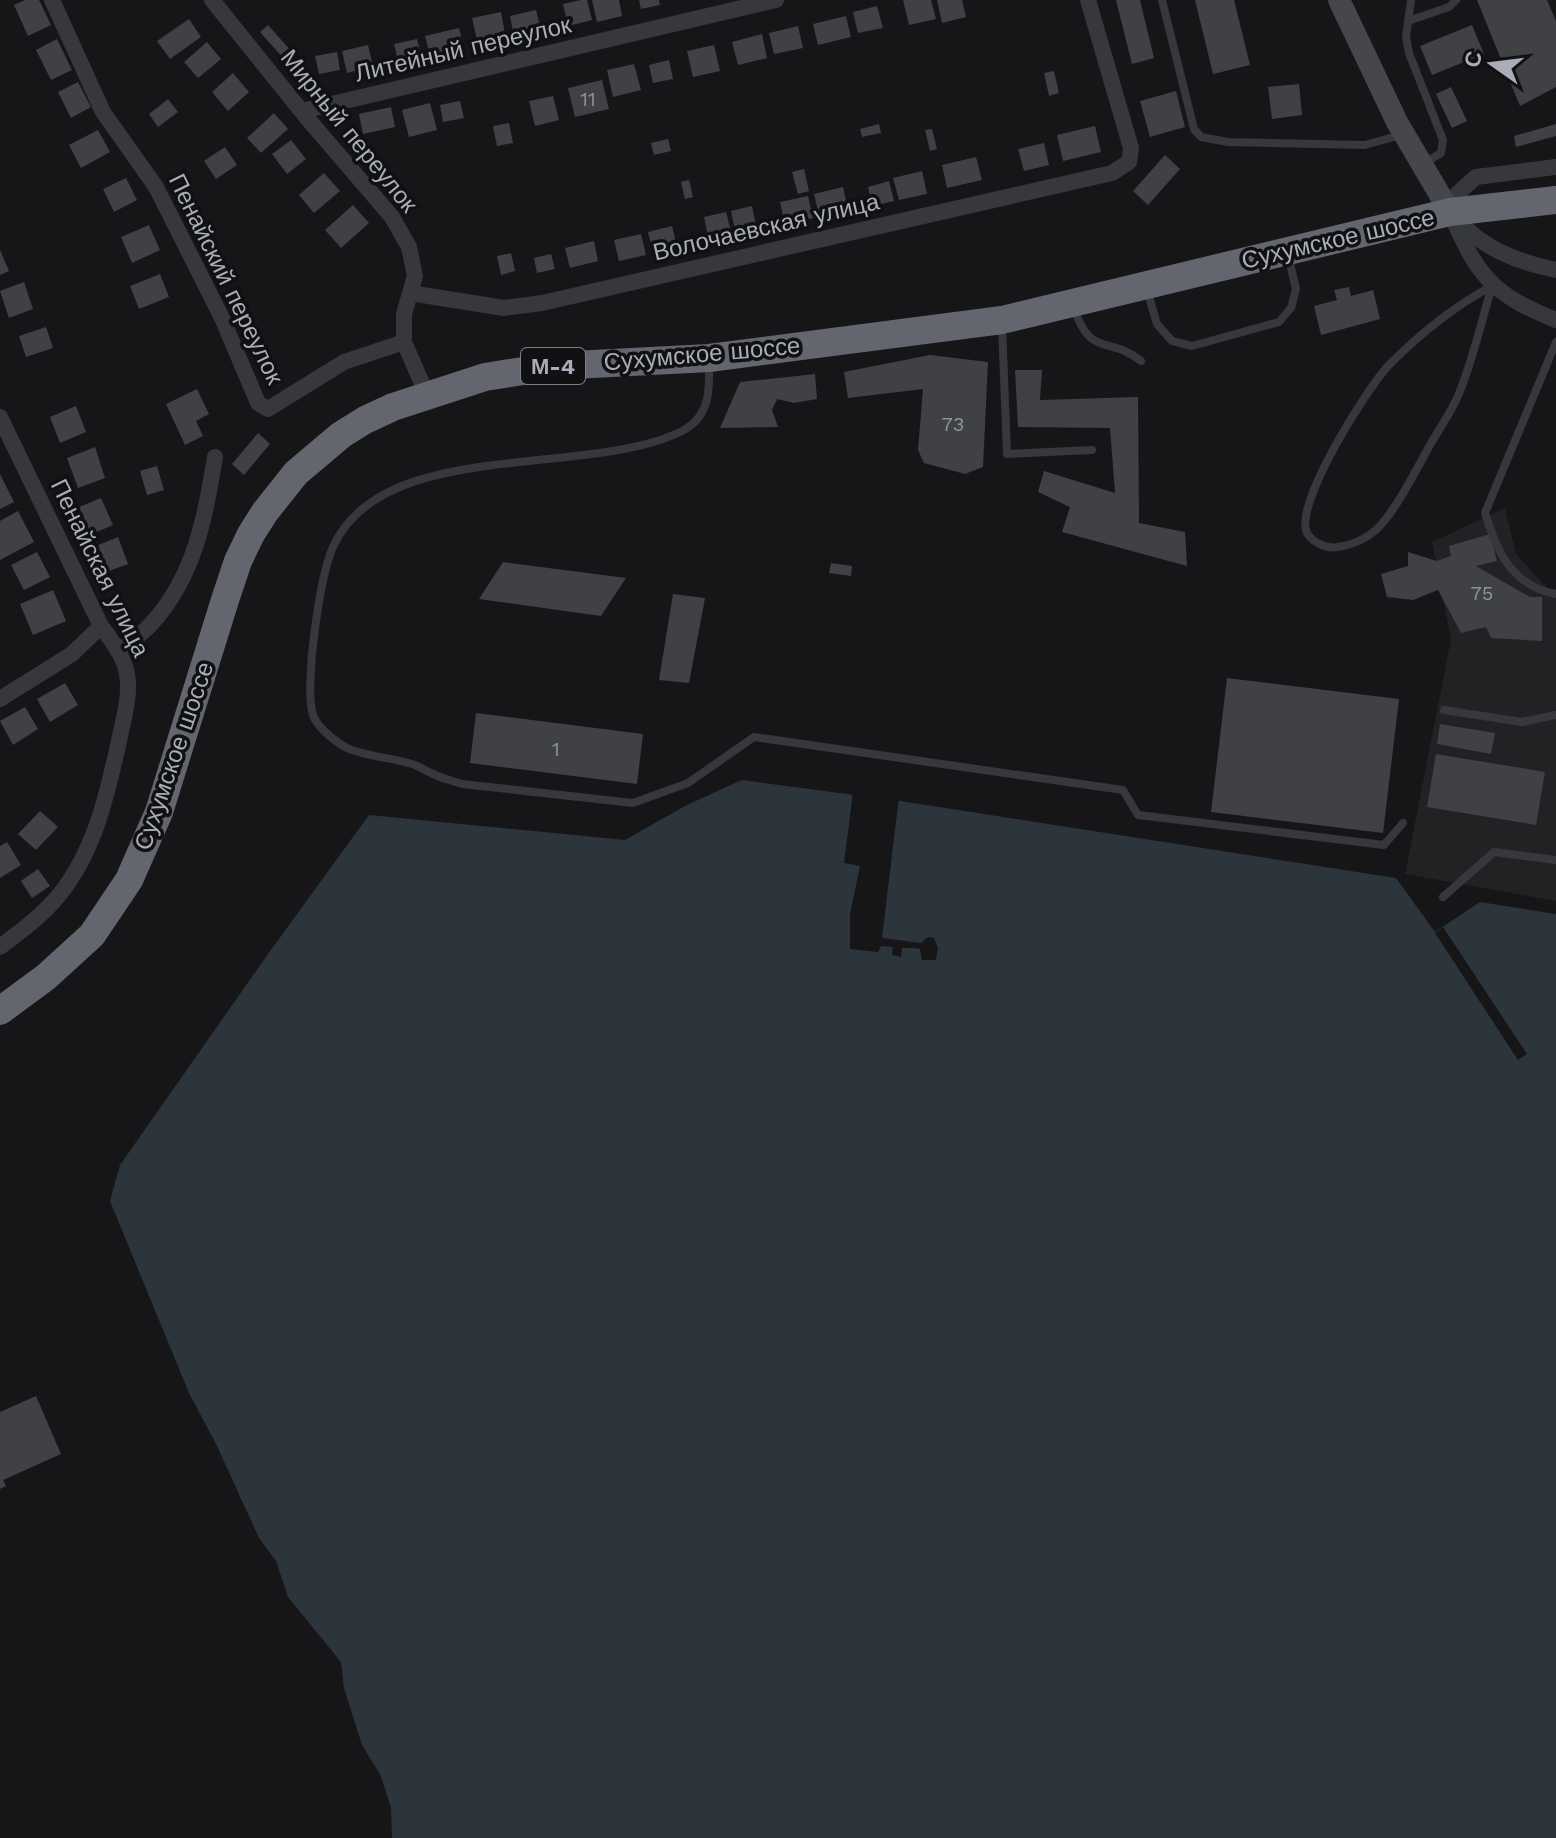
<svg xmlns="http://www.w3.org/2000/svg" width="1556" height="1838" font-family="'Work Sans',sans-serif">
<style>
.built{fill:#222225}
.water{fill:#2c353c}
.pier{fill:#161618}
.building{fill:#404145}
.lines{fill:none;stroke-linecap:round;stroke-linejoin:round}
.lane{stroke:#37383d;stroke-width:8}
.street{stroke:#37383d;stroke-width:16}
.secondary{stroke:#45474d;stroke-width:22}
.highway{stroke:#63666e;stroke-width:28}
.labels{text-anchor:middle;stroke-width:7;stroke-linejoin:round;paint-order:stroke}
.number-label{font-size:20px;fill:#8e929b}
.shield{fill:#111113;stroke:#7b7e86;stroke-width:2}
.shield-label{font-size:22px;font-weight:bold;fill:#a8adb8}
.street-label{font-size:24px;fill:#a8adb8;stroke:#111113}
</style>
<rect width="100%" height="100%" fill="#161618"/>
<polygon class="built" points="1505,508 1516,554 1550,591 1556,592 1556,901 1405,874 1451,639 1432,542"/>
<polygon class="water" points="742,780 900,801 1396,878 1435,932 1480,902 1556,914 1556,1838 392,1838 391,1808 381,1776 362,1745 344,1688 341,1662 288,1597 276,1561 259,1538 216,1444 189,1393 110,1201 120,1165 268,954 369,815 625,840 687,805"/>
<g class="pier">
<polygon points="853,792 899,797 882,938 921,943 928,937 934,938 938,948 936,960 922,960 920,949 914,948 902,948 901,957 892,955 893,947 881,946 878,952 850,949 850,914 860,866 844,863"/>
<polygon points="1443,927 1527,1054 1518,1060 1435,933"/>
</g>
<g class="building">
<polygon points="25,0 39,0 51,25 28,36 14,5"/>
<polygon points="581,0 587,0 592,20 568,26 563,4"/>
<polygon points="592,0 619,0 622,16 597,22"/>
<polygon points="639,0 659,0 660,5 641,9"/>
<polygon points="903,0 931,0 936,19 909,25"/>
<polygon points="937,0 962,0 966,17 942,23"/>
<polygon points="1116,0 1140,0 1154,58 1132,64"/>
<polygon points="1195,0 1234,0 1250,65 1213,74"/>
<polygon points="1477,0 1547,0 1556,21 1556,87 1520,106"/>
<polygon points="877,6 883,28 858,33 853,12"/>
<polygon points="536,10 541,30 514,36 510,16"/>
<polygon points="501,12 505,34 477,40 472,18"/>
<polygon points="846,16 851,37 818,45 813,24"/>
<polygon points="189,19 201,37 170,59 157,41"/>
<polygon points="268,25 292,52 284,59 260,32"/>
<polygon points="1472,25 1484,54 1432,75 1420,46"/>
<polygon points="798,26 803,48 774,54 769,33"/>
<polygon points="459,28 465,52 431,60 425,36"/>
<polygon points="762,34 767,58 738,65 732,42"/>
<polygon points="57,39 72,70 51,80 36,50"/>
<polygon points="417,39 422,60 399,65 394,44"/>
<polygon points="207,42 221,59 198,78 184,62"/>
<polygon points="368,45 373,66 347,73 342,51"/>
<polygon points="714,45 720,71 693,77 687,51"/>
<polygon points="337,52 340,70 319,74 315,56"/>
<polygon points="669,60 673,79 653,83 649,65"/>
<polygon points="634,64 641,90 613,97 607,70"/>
<polygon points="1054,71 1059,93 1049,96 1044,73"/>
<polygon points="233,73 249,92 228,111 212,92"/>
<polygon points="602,80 609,109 575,117 568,88"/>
<polygon points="78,82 91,107 71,118 58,92"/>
<polygon points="1299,84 1302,115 1272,119 1268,87"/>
<polygon points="1451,87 1467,121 1452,128 1436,94"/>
<polygon points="1176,91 1185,127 1150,137 1140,101"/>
<polygon points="553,96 559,120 535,126 529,101"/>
<polygon points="168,99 178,112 158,127 149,114"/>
<polygon points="460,101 464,118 443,122 440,105"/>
<polygon points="430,103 437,130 409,137 402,110"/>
<polygon points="391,107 395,127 363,134 359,114"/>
<polygon points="274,113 288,129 261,153 247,138"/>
<polygon points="509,123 513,143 497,146 493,126"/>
<polygon points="879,124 881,133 862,137 860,129"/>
<polygon points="1556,124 1556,136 1516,147 1514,136"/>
<polygon points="1095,126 1101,152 1063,161 1057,135"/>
<polygon points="932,129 937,149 930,151 925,130"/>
<polygon points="98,130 110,152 81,168 69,145"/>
<polygon points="668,139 671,151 654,155 651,143"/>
<polygon points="291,140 306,159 287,174 272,154"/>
<polygon points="1044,143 1049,165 1024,171 1018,149"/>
<polygon points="225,147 237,165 216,179 204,161"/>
<polygon points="1165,155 1180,169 1148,205 1133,191"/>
<polygon points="976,157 982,180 947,188 942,165"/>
<polygon points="804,169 809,191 798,194 792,172"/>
<polygon points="922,171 927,194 899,200 893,178"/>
<polygon points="324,173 340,191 314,213 299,195"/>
<polygon points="126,178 137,200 114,212 103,189"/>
<polygon points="689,180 693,197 685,199 681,182"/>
<polygon points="889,181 894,201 872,206 868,187"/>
<polygon points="843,187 848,209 819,216 814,194"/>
<polygon points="808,196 813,218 785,224 780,202"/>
<polygon points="353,205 369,223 341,248 325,230"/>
<polygon points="752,206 757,230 736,235 731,211"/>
<polygon points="726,212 732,235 709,241 704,217"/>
<polygon points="149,225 160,250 132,263 121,237"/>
<polygon points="672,226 677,246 653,252 648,232"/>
<polygon points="641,234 646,255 619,261 614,240"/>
<polygon points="594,241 598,261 570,268 565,248"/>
<polygon points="0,250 9,271 0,275"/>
<polygon points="511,253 515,271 501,275 497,256"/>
<polygon points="551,254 555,269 537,273 534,258"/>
<polygon points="160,274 169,297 139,309 130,286"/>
<polygon points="24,282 33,309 9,318 0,291"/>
<polygon points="1349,287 1351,296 1373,290 1380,319 1321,335 1314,306 1337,300 1334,290"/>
<polygon points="46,327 53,348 26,357 19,336"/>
<polygon points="930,355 988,362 983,467 965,474 924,463 918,450 923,389 848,398 844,372"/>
<polygon points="1015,370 1042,370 1040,400 1138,397 1139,523 1185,532 1187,566 1062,532 1070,507 1038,492 1044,471 1115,493 1110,428 1018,427"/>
<polygon points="815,374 817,399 794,403 777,399 772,410 778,427 720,428 740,382"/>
<polygon points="197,389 209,414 196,421 203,436 185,445 166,404"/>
<polygon points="76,406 86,432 60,443 50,417"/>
<polygon points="258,433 270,444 244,475 232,464"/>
<polygon points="95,447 105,478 78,488 67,458"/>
<polygon points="157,466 164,490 147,495 140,471"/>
<polygon points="0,474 14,502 0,509"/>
<polygon points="101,498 113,525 90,535 79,507"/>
<polygon points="18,511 34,542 0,560 0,521"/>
<polygon points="1490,534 1497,561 1476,566 1530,597 1542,597 1542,641 1491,638 1486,627 1461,633 1438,590 1413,600 1387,597 1381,574 1408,566 1408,552 1437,561 1451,556 1449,546"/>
<polygon points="118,537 128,564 106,572 96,546"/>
<polygon points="37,552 50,577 24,590 11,565"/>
<polygon points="503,562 626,578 601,616 479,599"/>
<polygon points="831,563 852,566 851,576 829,573"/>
<polygon points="53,590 66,621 33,635 20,604"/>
<polygon points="673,594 705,598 689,683 659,680"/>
<polygon points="1227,678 1399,699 1383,833 1211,812"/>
<polygon points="65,683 78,705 50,722 37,699"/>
<polygon points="25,707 38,729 13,745 0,721"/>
<polygon points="476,713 643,734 637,784 470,763"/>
<polygon points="1440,724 1495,733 1491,754 1437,744"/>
<polygon points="1436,754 1545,772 1536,825 1427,807"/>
<polygon points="40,811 58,827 36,850 18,834"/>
<polygon points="7,842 21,865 0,878 0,846"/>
<polygon points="38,869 50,886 32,898 21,881"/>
<polygon points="36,1396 61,1454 3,1480 6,1486 0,1489 0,1412"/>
</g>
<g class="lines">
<g class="lane">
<polyline points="1162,0 1194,129 1201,137 1228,142 1365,145 1404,134"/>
<polyline points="1411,0 1406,37 1409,53 1443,140 1441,153 1423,164"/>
<polyline points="1408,21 1449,7 1456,0"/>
<path d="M1492 286C1481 323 1473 360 1458 396 1451 412 1440 428 1431 443 1417 468 1396 511 1376 530 1364 540 1353 545 1338 547 1327 549 1313 543 1307 533 1293 505 1369 384 1391 363 1422 332 1453 307 1492 286Z"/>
<polyline points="1147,290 1157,324 1172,341 1192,346 1279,322 1291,308 1296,289 1288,255"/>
<path d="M1074 308C1091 359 1109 335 1141 361"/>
<polyline points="1002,325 1007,454 1092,450"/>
<path d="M1556 342 1485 513C1497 552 1512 586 1556 594"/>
<path d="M709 362C710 389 710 417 682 431 587 479 383 436 333 547 322 572 315 626 312 654 311 672 308 698 313 715 317 728 340 746 352 750 372 757 392 758 412 764 419 766 426 771 433 774 442 778 453 781 462 784L633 803 688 783 754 737 1123 790 1138 815 1384 845 1403 823"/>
<polyline points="1444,710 1522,722 1556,715"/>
<polyline points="1443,897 1494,852 1556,860"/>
</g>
<g class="street">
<polyline points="52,0 103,112 156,187 222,318 258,403 268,409 344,362 404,342"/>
<polyline points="212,0 307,118 392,217 409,247 415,276 404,314 404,342 427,395"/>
<polyline points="302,111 776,0"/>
<path d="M1450 212C1477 275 1491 294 1556 320"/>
<polyline points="1450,212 1458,193 1476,177 1556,167"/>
<path d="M1457 219C1483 249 1518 262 1556 270"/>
<polyline points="410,293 504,308 542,303 1112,173 1129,162 1131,148 1088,0"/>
<path d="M0 417 101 626C111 640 124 656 127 674 131 696 123 720 119 741 107 795 95 850 60 894 43 915 21 931 0 947"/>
<path d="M118 651C130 642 143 634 152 623 195 576 205 517 215 457"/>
<polyline points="0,699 72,654 101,626"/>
</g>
<polyline class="secondary" points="1339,0 1397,122 1450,212"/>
<polyline class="highway" points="0,1011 46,977 92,935 129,880 159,812 225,600 238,561 251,534 265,512 296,473 341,435 365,420 393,407 485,377 554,366 709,358 1002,320 1450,212 1556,200"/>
</g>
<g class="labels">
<g class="number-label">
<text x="588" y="106">11</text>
<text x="953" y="431">73</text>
<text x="1482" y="600">75</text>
<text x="556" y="756">1</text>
</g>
<rect class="shield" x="521" y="348" width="64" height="36" rx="6"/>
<g class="shield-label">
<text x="553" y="374">М-4</text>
</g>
<g class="street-label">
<text transform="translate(463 49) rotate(-13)" y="8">Литейный переулок</text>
<text transform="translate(349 131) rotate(51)" y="8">Мирный переулок</text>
<text transform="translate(766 227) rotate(-13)" y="8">Волочаевская улица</text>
<text transform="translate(1338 239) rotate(-13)" y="8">Сухумское шоссе</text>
<text transform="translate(226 279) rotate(64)" y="8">Пенайский переулок</text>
<text transform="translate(702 354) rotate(-5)" y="8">Сухумское шоссе</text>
<text transform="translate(100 568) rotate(64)" y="8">Пенайская улица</text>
<text transform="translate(174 756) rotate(-71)" y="8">Сухумское шоссе</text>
</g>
</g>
<g transform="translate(1492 64) rotate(284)" stroke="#111113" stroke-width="6" paint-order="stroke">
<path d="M0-6L14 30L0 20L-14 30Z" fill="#a8adb8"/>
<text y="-12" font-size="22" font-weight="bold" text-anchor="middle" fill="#a8adb8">С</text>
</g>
</svg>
